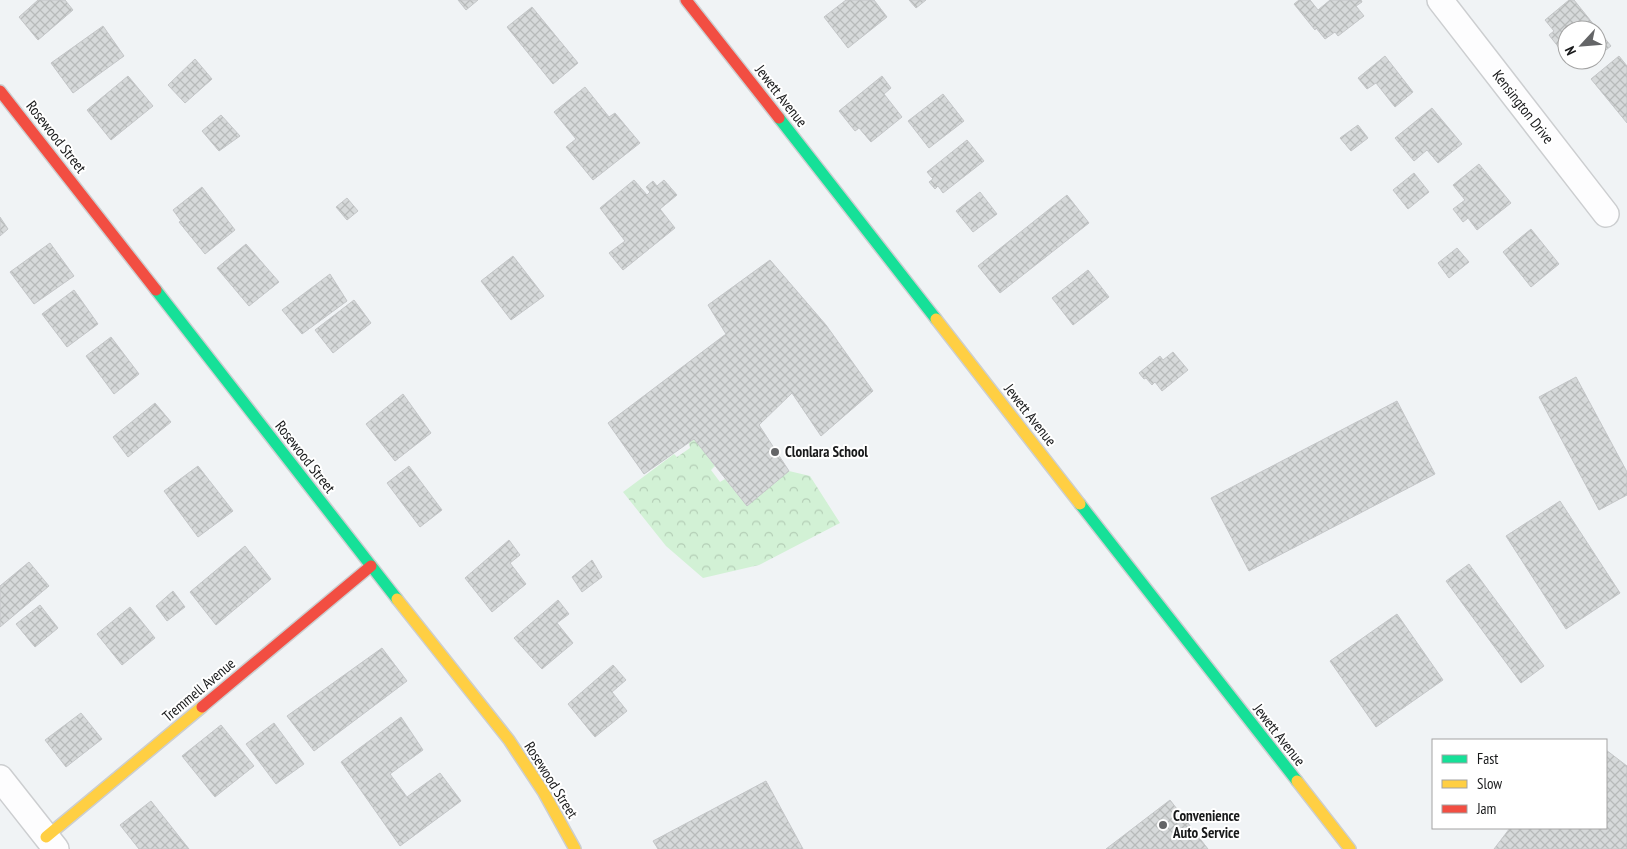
<svg xmlns="http://www.w3.org/2000/svg" width="1627" height="849" font-family="'PT Sans Narrow',sans-serif">
<style>
.park{fill:url(#park-crowns)}
.building{fill:url(#building-cross-hatch);stroke:#c4c6c8}
.lines{fill:none;stroke-linecap:round;stroke-linejoin:round}
.street-casing{stroke:#ccced0;stroke-width:28}
.fast-casing{stroke:#ccced0;stroke-width:14}
.slow-casing{stroke:#ccced0;stroke-width:14}
.jam-casing{stroke:#ccced0;stroke-width:14}
.street{stroke:#fdfdfe;stroke-width:25}
.fast{stroke:#16e098;stroke-width:11}
.slow{stroke:#ffcf43;stroke-width:11}
.jam{stroke:#f24e42;stroke-width:11}
.poi-dot{fill:#646567;stroke:#fff;stroke-width:2}
.labels{text-anchor:middle;stroke-width:4;stroke-linejoin:round;paint-order:stroke}
.street-label{font-size:15px;fill:#18191a;stroke:#fff}
.poi-label{font-size:15px;font-weight:bold;fill:#18191a;stroke:#fff;text-anchor:start}
</style>
<defs>
<pattern id="park-crowns" width="20" height="18" patternUnits="userSpaceOnUse" patternTransform="scale(1.25)"><rect width="20" height="18" fill="#d2f1d5"/><path d="M2 6a3 3 0 1 1 6 0M12 15a3 3 0 1 1 6 0" fill="none" stroke="#b4ceb6"/></pattern>
<pattern id="building-cross-hatch" width="8" height="8" patternUnits="userSpaceOnUse" patternTransform="scale(1.25)"><rect width="8" height="8" fill="#d6d9da"/><path d="M0 0l8 8M0 8l8-8" fill="none" stroke="#b7baba"/></pattern>
</defs>
<rect width="100%" height="100%" fill="#f0f3f5"/>
<polygon class="park" points="694,439 715,466 711,470 720,482 725,479 747,506 789,471 810,476 840,523 759,565 703,578 666,546 623,492 674,454 677,457 690,448 689,443"/>
<g class="building">
<polygon points="38,0 65,0 73,10 38,40 19,17"/>
<polygon points="458,0 478,0 466,10"/>
<polygon points="846,0 874,0 887,17 848,48 824,17"/>
<polygon points="909,0 926,0 916,8"/>
<polygon points="1299,0 1310,0 1318,10 1330,0 1361,0 1362,2 1356,6 1364,16 1338,36 1335,32 1325,39 1316,28 1315,30 1294,4"/>
<polygon points="1569,0 1574,0 1611,46 1597,57 1597,30 1567,30 1567,47 1565,45 1560,49 1549,35 1554,31 1545,20"/>
<polygon points="532,7 578,63 553,84 507,27"/>
<polygon points="103,26 124,56 73,93 51,63"/>
<polygon points="1385,56 1413,92 1395,107 1376,83 1367,89 1358,78"/>
<polygon points="1619,56 1627,66 1627,123 1591,79"/>
<polygon points="195,59 212,79 185,103 168,85"/>
<polygon points="1577,60 1593,60 1584,68"/>
<polygon points="128,76 153,106 111,140 87,110"/>
<polygon points="882,76 891,88 884,94 902,117 871,142 859,128 855,131 839,111"/>
<polygon points="585,87 609,117 615,113 640,143 593,180 566,147 576,139 554,112"/>
<polygon points="943,94 964,121 929,148 908,121"/>
<polygon points="1432,108 1462,144 1438,163 1427,150 1414,161 1395,138"/>
<polygon points="221,115 240,136 219,151 202,131"/>
<polygon points="1358,125 1368,138 1351,151 1340,138"/>
<polygon points="967,140 984,161 943,193 938,186 935,189 929,182 933,179 927,172"/>
<polygon points="1479,164 1511,203 1477,230 1468,218 1463,222 1453,209 1465,200 1453,185"/>
<polygon points="1414,173 1429,192 1408,209 1393,190"/>
<polygon points="634,180 647,195 650,192 646,187 653,181 657,186 664,180 677,195 660,209 675,228 623,270 609,253 625,241 600,208"/>
<polygon points="202,187 235,230 205,254 179,222 181,221 173,210"/>
<polygon points="980,192 997,214 973,232 956,211"/>
<polygon points="1067,195 1089,223 1000,293 978,266"/>
<polygon points="347,198 358,211 347,220 336,207"/>
<polygon points="0,217 8,229 0,236"/>
<polygon points="1531,229 1559,264 1531,287 1503,252"/>
<polygon points="50,243 74,276 34,304 10,272"/>
<polygon points="246,244 279,282 249,306 217,268"/>
<polygon points="1457,248 1469,262 1449,278 1438,263"/>
<polygon points="513,256 544,296 511,320 481,281"/>
<polygon points="770,260 826,325 873,391 821,436 792,393 759,425 789,471 747,506 694,439 644,474 608,423 726,334 708,305"/>
<polygon points="1088,270 1109,297 1073,325 1052,298"/>
<polygon points="330,274 347,301 302,334 282,310"/>
<polygon points="74,290 98,324 67,347 42,314"/>
<polygon points="354,300 371,323 333,353 315,330"/>
<polygon points="111,337 139,374 114,394 86,356"/>
<polygon points="1173,352 1188,370 1162,391 1155,382 1152,385 1146,378 1144,379 1139,373 1160,356 1163,360"/>
<polygon points="1576,377 1627,472 1627,495 1599,510 1539,397"/>
<polygon points="403,394 431,433 395,461 366,424"/>
<polygon points="1397,401 1435,474 1249,571 1211,498"/>
<polygon points="155,403 171,422 128,457 113,437"/>
<polygon points="198,466 233,511 198,537 164,491"/>
<polygon points="409,466 442,510 420,527 387,483"/>
<polygon points="1560,501 1620,593 1566,629 1506,536"/>
<polygon points="509,540 520,555 510,563 526,584 492,612 465,578"/>
<polygon points="245,546 271,579 216,625 190,592"/>
<polygon points="592,560 602,577 582,592 572,577"/>
<polygon points="29,562 49,586 0,627 0,586"/>
<polygon points="1469,564 1544,666 1521,683 1446,581"/>
<polygon points="173,591 185,607 167,621 156,606"/>
<polygon points="558,600 569,614 557,623 573,643 542,669 514,638"/>
<polygon points="40,605 58,628 35,647 16,624"/>
<polygon points="130,607 155,638 122,665 97,634"/>
<polygon points="1397,614 1443,680 1376,727 1330,661"/>
<polygon points="382,648 407,681 314,751 287,716"/>
<polygon points="613,665 626,680 612,692 627,711 595,737 568,704"/>
<polygon points="81,713 102,739 66,767 45,740"/>
<polygon points="401,717 423,750 390,774 407,797 440,773 461,801 400,846 341,762"/>
<polygon points="274,723 304,764 276,784 246,744"/>
<polygon points="221,725 254,766 215,797 182,756"/>
<polygon points="1606,750 1627,766 1627,849 1494,849 1510,828 1606,828"/>
<polygon points="766,781 803,849 658,849 653,841"/>
<polygon points="1170,800 1208,849 1106,849"/>
<polygon points="151,801 189,849 139,849 120,825"/>
</g>
<g class="lines">
<g class="street-casing">
<g id="street">
<polyline points="1440,0 1606,214"/>
<polyline points="0,778 56,849"/>
</g>
</g>
<g class="fast-casing">
<g id="fast">
<polyline points="779,118 936,319"/>
<polyline points="156,290 397,599"/>
<polyline points="1080,504 1297,781"/>
</g>
</g>
<g class="slow-casing">
<g id="slow">
<polyline points="936,319 1080,504"/>
<polyline points="397,599 509,740 544,793 575,849"/>
<polyline points="1297,781 1350,849"/>
<polyline points="46,837 202,707"/>
</g>
</g>
<g class="jam-casing">
<g id="jam">
<polyline points="686,0 779,118"/>
<polyline points="0,91 156,290"/>
<polyline points="202,707 371,566"/>
</g>
</g>
<use href="#street" class="street"/>
<use href="#fast" class="fast"/>
<use href="#slow" class="slow"/>
<use href="#jam" class="jam"/>
</g>
<g class="poi-dot">
<circle cx="775" cy="452" r="5"/>
<circle cx="1163" cy="825" r="5"/>
</g>
<g class="labels">
<g class="street-label">
<text transform="translate(781 96) rotate(52)" y="5">Jewett Avenue</text>
<text transform="translate(1523 107) rotate(52)" y="5">Kensington Drive</text>
<text transform="translate(56 137) rotate(52)" y="5">Rosewood Street</text>
<text transform="translate(1030 415) rotate(52)" y="5">Jewett Avenue</text>
<text transform="translate(305 457) rotate(52)" y="5">Rosewood Street</text>
<text transform="translate(199 690) rotate(-40)" y="5">Tremmell Avenue</text>
<text transform="translate(1279 735) rotate(52)" y="5">Jewett Avenue</text>
<text transform="translate(551 780) rotate(58)" y="5">Rosewood Street</text>
</g>
<g class="poi-label">
<text x="785" y="457">Clonlara School</text>
<text x="1173" y="821">Convenience<tspan x="1173" dy="17">Auto Service</tspan></text>
</g>
</g>
<rect x="1432" y="739" width="175" height="90" fill="#ffffff" stroke="#a3a3a3"/>
<rect x="1442" y="755" width="25" height="8" fill="#16e098" stroke="#a3a3a3"/>
<text x="1477" y="764" font-size="15" fill="#18191a">Fast</text>
<rect x="1442" y="780" width="25" height="8" fill="#ffcf43" stroke="#a3a3a3"/>
<text x="1477" y="789" font-size="15" fill="#18191a">Slow</text>
<rect x="1442" y="805" width="25" height="8" fill="#f24e42" stroke="#a3a3a3"/>
<text x="1477" y="814" font-size="15" fill="#18191a">Jam</text>
<g transform="translate(1582 45) rotate(244)"><circle r="24" fill="#ffffff" stroke="#a3a3a3"/>
<path d="M0-4L9 19L0 12L-9 19Z" fill="#646567"/>
<text y="-8" font-size="14" font-weight="bold" text-anchor="middle" fill="#18191a">N</text>
</g>
</svg>
